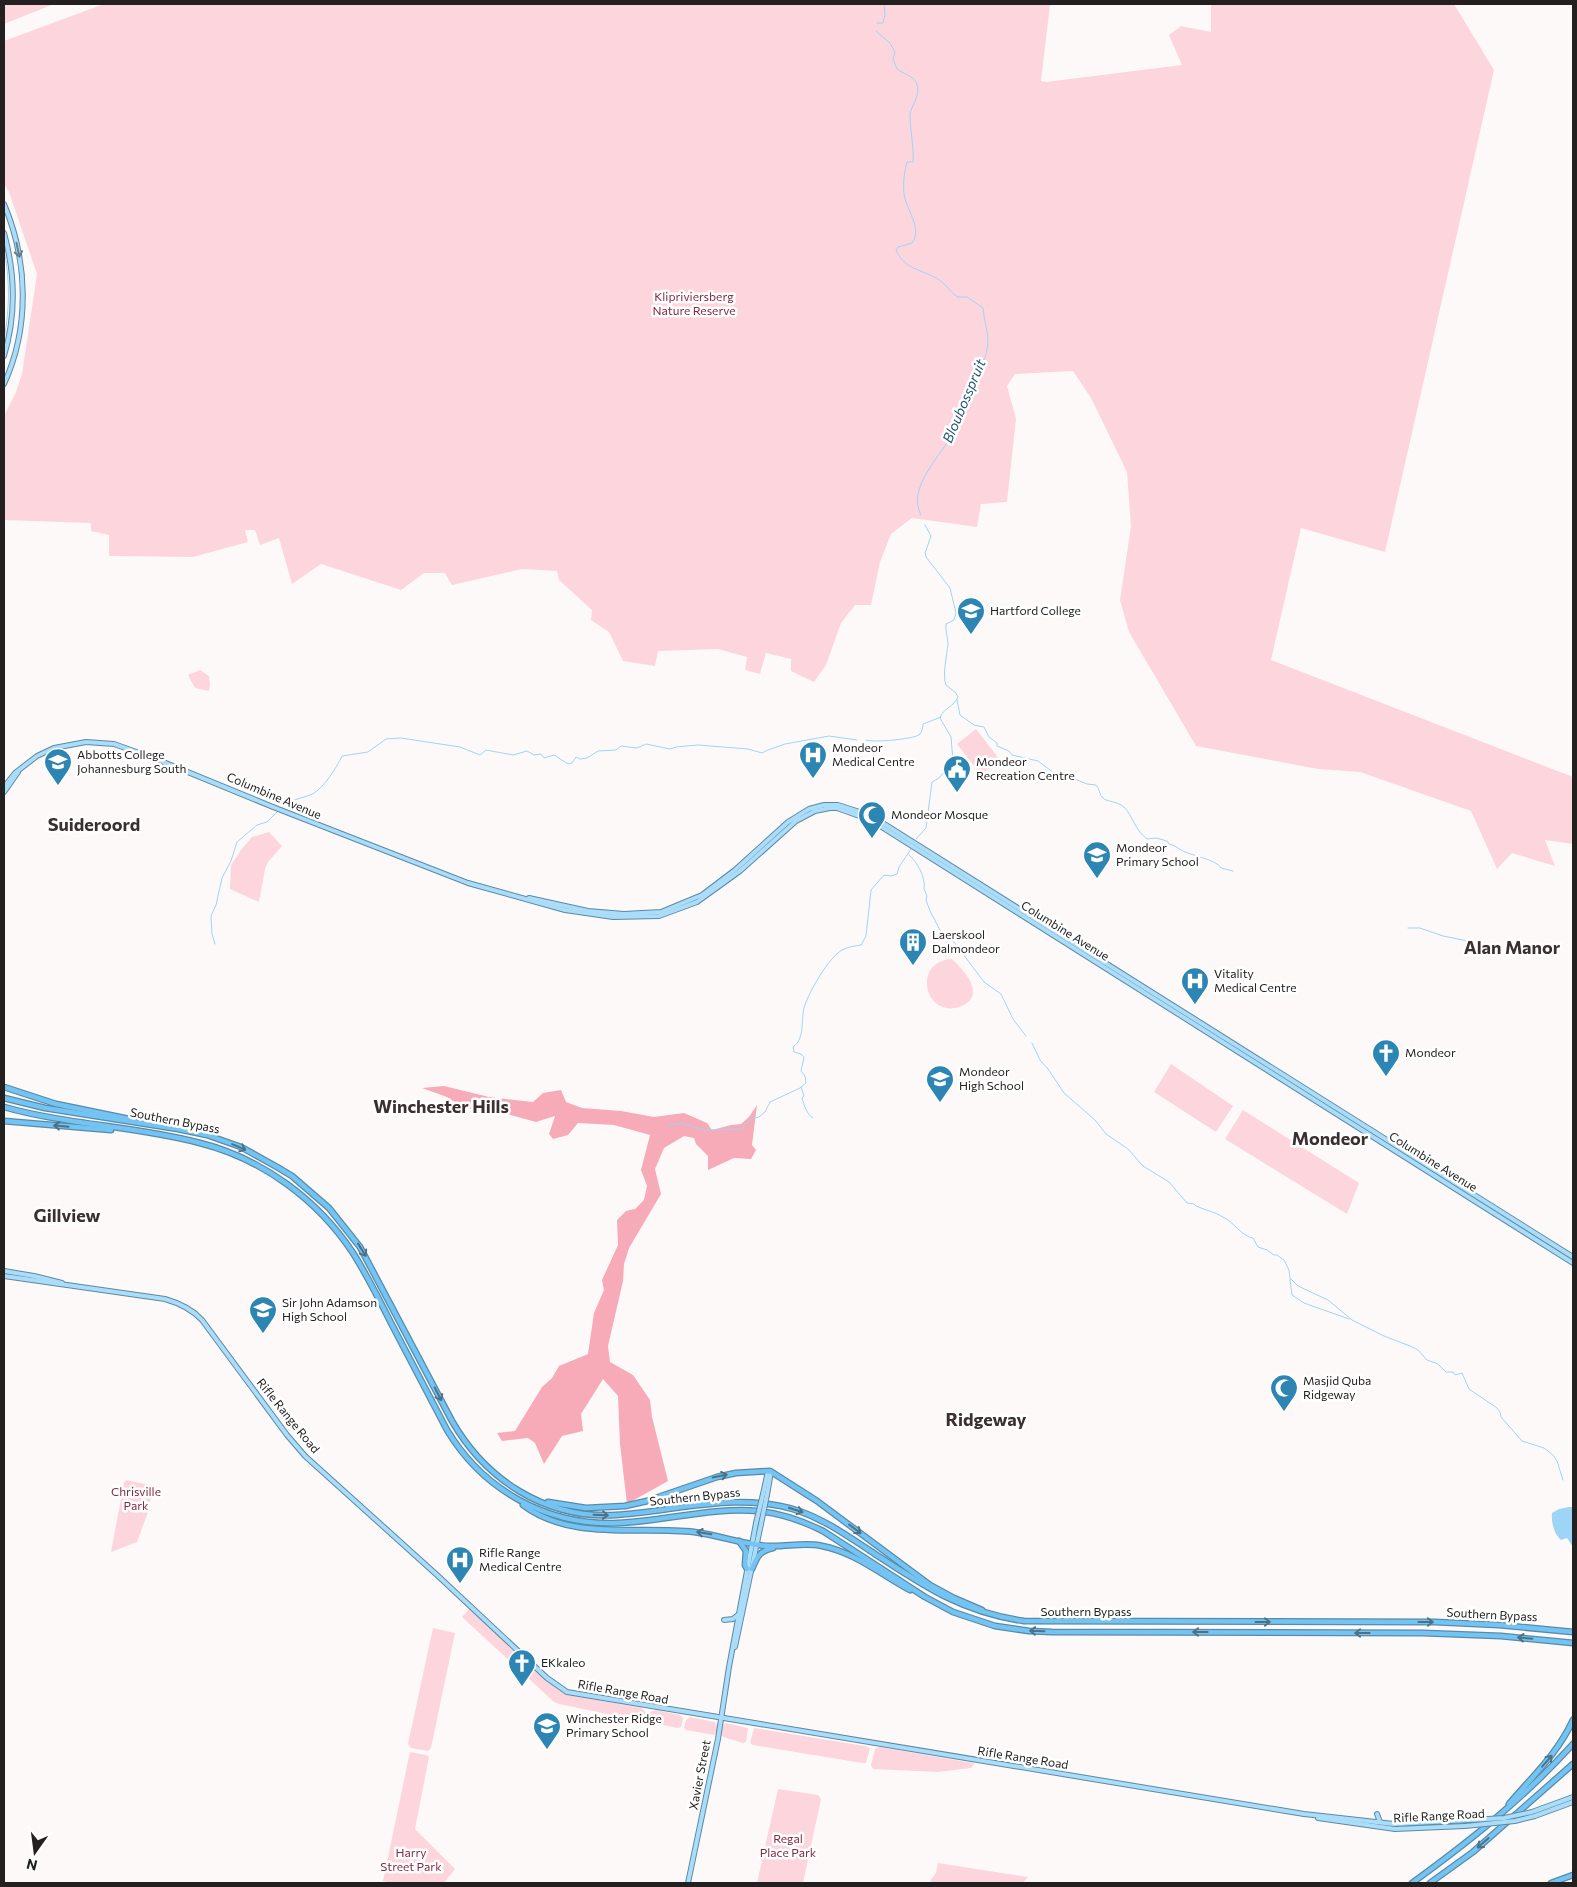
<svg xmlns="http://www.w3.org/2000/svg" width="1577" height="1887" font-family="Commissioner,sans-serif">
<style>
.green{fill:#fcd6dc}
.forest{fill:#f7aab8}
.water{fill:#9ed5f6}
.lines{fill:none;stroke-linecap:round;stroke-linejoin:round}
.stream{stroke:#9ed5f6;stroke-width:1}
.major-casing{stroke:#588ba9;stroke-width:6}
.highway-casing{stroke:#588ba9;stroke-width:7}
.major{stroke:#abdcf8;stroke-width:4}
.highway{stroke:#73c4f3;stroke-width:4.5}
.major-bridge-casing{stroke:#588ba9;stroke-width:6;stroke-linecap:butt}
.major-bridge{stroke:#abdcf8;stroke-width:4}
.oneway{stroke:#687e8c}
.oneway2{stroke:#4c728a}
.labels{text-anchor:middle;stroke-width:5;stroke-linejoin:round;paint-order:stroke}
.park-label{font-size:12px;fill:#802941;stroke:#fff}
.poi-label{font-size:12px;fill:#252020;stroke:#fff;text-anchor:start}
.street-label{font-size:12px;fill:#252020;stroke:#fff}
.water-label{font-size:14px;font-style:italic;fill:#225773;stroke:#fff}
.district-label{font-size:18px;font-weight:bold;fill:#3a2f31;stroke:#fff}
</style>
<rect width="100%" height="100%" fill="#fef9f9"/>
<g class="green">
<polygon points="4,4 54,4 4,24"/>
<polygon points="104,4 1050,4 1041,81 1046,82 1182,65 1169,35 1181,26 1211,32 1211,4 1454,4 1494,70 1385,552 1301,528 1271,660 1573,777 1573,844 1545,840 1555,866 1512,853 1497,869 1471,811 1360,772 1318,769 1196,746 1129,632 1120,600 1131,526 1127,472 1091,398 1073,371 1015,374 1007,386 1016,419 1007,502 981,504 977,527 912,518 891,534 880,562 871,605 855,605 841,623 826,665 814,682 791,671 791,659 766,653 760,674 745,670 747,657 718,649 658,651 655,666 623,661 609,632 591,620 592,610 559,580 557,571 522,569 452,585 445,573 424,573 401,590 321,564 292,584 279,538 260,545 255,530 245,530 248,542 193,557 109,556 109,535 91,531 91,523 4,520 4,416 16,392 22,374 37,274 9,192 4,184 4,41"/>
<polygon points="200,670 209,676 210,684 209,691 195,688 188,675"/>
<polygon points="976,729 1000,760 981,775 957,744"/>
<polygon points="269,832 282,846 268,862 265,869 259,902 230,889 231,865 241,850 252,837"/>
<path d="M952 959C965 971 988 997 959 1007 924 1018 912 961 952 959Z"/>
<polygon points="1171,1064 1233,1106 1216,1132 1154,1092"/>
<polygon points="1243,1110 1359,1183 1347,1214 1225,1139"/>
<polygon points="126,1480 153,1486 148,1512 137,1542 111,1552 124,1483"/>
<polygon points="469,1609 560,1691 569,1695 642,1708 646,1713 644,1720 640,1721 559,1704 554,1702 462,1617"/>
<polygon points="433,1628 455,1633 431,1748 428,1751 411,1748 408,1744"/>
<polygon points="656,1710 680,1715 683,1718 681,1727 677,1728 650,1722 650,1712"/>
<path d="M690 1717 715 1722C718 1726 718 1731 714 1735L686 1730 684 1728 686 1720Z"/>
<path d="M726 1723 748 1728 746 1742 743 1743 723 1737C719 1733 720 1725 726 1723Z"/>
<polygon points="754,1728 865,1746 870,1748 866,1763 862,1763 753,1745 750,1743"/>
<polygon points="879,1747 974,1763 974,1764 971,1768 938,1772 873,1769 871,1765 875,1749"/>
<polygon points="410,1752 426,1755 429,1757 415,1829 455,1869 444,1883 392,1883 383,1881"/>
<polygon points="778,1789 818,1795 821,1799 803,1883 757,1883"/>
<polygon points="938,1863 1028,1877 1023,1883 934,1883 930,1881 936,1873"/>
</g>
<polygon class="forest" points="444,1086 489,1097 533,1102 543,1093 561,1090 566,1102 582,1108 621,1111 654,1117 684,1113 707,1123 712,1130 731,1125 741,1124 749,1117 757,1105 752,1145 756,1150 751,1159 734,1158 708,1170 708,1156 696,1144 694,1138 684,1136 664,1148 655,1169 661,1194 629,1248 624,1264 623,1281 608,1346 610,1362 633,1375 650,1400 652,1417 668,1481 627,1504 620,1444 618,1396 603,1379 581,1414 583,1431 562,1436 544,1464 535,1443 528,1438 502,1441 497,1433 515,1431 542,1387 552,1378 559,1366 588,1354 594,1313 604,1290 602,1280 618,1245 617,1220 626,1211 635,1209 644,1200 647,1186 641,1170 650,1135 614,1125 578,1123 568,1135 553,1139 549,1134 555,1116 536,1122 507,1114 485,1113 461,1106 447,1097 422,1088"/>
<path class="water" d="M1569 1507H1573V1547L1567 1538 1561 1540C1554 1534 1551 1522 1552 1513L1559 1509Z"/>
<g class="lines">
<g class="stream">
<polyline points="877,23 883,23 885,14 884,4"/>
<path d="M876 31 890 43 895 52 893 59 897 69C903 74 912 75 916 82 922 95 911 105 910 115 910 130 914 146 913 162H907C904 172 903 184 904 194 906 210 923 228 912 243L898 247 896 250C905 272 927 269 943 283 949 288 951 293 958 297H967L983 308C984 322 990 335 987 349 985 366 971 379 966 394 960 407 959 422 953 433 941 456 906 488 921 515"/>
<path d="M4 249C10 280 10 308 4 339"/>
<path d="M957 700 960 715 974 725 984 727 989 737 997 743V746L1009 751 1012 755 1038 761 1054 773H1060L1087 784 1096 785C1100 789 1099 795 1103 798 1107 802 1117 801 1124 807 1133 816 1134 829 1147 839L1156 838 1167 841 1169 844C1175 845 1177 848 1183 851 1193 856 1217 860 1221 868L1233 871"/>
<path d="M866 740C874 743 912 739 919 735 922 732 923 728 923 724L941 717"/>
<path d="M281 808C290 800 299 799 310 795 322 791 337 767 342 756L368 752 386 739 401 738 460 747 480 755 486 750 513 755 527 751 534 755 541 754 544 758 554 755 568 764 572 763 576 757 580 759 587 758 598 751 616 750 621 746 637 748 646 744 670 749 676 747 698 745 748 749 762 753 768 750 785 744 829 736 857 740"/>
<path d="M916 839 926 828 932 782 939 778 953 761 951 737 940 718C943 708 954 707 958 697L956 693 946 685C942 676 947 655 948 644 948 637 945 631 946 624L954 620 956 613 950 588 926 557 925 553 931 536 925 525"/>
<path d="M909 855C917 862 926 877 924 889L927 896 926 900 930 911 941 932 954 942 984 982 1001 994 1013 1019 1026 1036"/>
<polyline points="1408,928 1420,928 1443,936 1468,941"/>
<polyline points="215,944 212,934 211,916 216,905 222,878 231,861 237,842 257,825 267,822 278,811"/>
<path d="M1032 1043 1040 1060 1048 1069 1064 1093 1095 1120 1106 1134 1128 1149 1143 1166 1169 1182 1187 1203 1194 1204 1196 1206C1205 1210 1215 1212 1223 1217 1234 1222 1241 1236 1253 1238L1258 1247 1267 1250 1274 1255H1277L1284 1260 1289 1270 1290 1278 1298 1286 1328 1300 1352 1320 1384 1336 1410 1346 1418 1350 1427 1360 1438 1364 1446 1372H1453L1455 1375 1462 1373 1469 1389 1497 1408 1500 1412 1501 1417 1522 1441 1544 1448 1553 1455 1557 1461 1563 1480"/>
<path d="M801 1087 804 1096 802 1098C804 1105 807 1115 813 1118"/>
<path d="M669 1125 682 1123 704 1130 741 1129 752 1119 759 1117 765 1112 770 1102 800 1088 806 1083 805 1076 801 1071 804 1057 801 1054 794 1052 793 1047C805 1039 801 1020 804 1008 808 993 829 957 842 950 847 947 855 946 861 945L866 936 871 890 884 875 891 876 897 874 899 867 911 849"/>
<polyline points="1290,1279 1292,1295 1304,1303 1349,1319"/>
</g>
<g class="major-casing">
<g id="major">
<path d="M4 204C28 261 30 327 4 384"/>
<path d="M4 233C15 273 16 316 4 356"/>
<polyline points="4,787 15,773 37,756 54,748 86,742 114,744 156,759 273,807 468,883 565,910 613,917 659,916 697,902 740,871 796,821 815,811 830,808 837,808 865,818 877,824 1573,1263"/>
<polyline points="4,792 18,772"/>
<polyline points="529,898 588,911 624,914 661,912 702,895 735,870 788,822 809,809 824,805 838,805 866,814 878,820 1573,1257"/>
<polyline points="4,1271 34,1276 62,1283"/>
<path d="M4 1276 165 1299C179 1303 192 1309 202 1320L287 1435 305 1456 437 1575 547 1678 567 1692 1304 1814 1394 1824 1471 1820"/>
<polyline points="763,1494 768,1471"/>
<polyline points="767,1495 771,1472"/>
<polyline points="724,1620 733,1619 739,1614"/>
<polyline points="735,1647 761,1524"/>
<polyline points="1532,1812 1573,1797"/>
<polyline points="1377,1814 1380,1822"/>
<polyline points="1535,1816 1573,1802"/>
<polyline points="1318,1818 1395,1829 1465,1826"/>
<polyline points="688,1883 718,1739 729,1667 756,1523"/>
</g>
</g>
<g class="highway-casing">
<g id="highway">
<polyline points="4,1087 56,1104 134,1120"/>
<path d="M4 1098 45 1108 178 1129 207 1135 241 1147 277 1167 292 1176 329 1208 360 1247 452 1421C486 1480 545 1519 616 1515 678 1511 738 1491 799 1511 825 1520 846 1535 869 1550 921 1584 960 1612 1024 1621L1435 1622 1499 1625 1573 1632"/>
<path d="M4 1107C68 1125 136 1126 200 1143 263 1159 318 1200 353 1253 367 1275 379 1299 391 1323 409 1358 428 1394 447 1430 483 1490 547 1526 618 1523 665 1521 711 1507 758 1511 781 1513 803 1521 823 1531L925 1597 953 1612 995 1626 1029 1631 1052 1632 1423 1633 1501 1636 1573 1643"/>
<polyline points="4,1121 111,1130"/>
<polyline points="548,1502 586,1508 625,1506 647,1501 717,1477 736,1473 770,1471 817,1501 930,1585 954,1598 982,1610"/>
<path d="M523 1505C570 1541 639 1526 694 1532 719 1535 744 1545 769 1546 787 1547 804 1542 822 1546 854 1552 882 1575 910 1590"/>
<polyline points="739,1541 746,1551 745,1565 747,1569"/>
<path d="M752 1569C757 1557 759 1551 773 1548"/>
<path d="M1509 1804C1532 1777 1558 1753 1573 1720"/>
<path d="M1412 1883C1470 1841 1525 1797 1573 1744"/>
<polyline points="1430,1883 1473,1852 1573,1764"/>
<polyline points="1551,1883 1573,1875"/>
</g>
</g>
<use href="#major" class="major"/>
<use href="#highway" class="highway"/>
<g class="major-bridge-casing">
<g id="major-bridge">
<polyline points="756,1523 763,1494"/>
<polyline points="761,1524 767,1495"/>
<polyline points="1471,1820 1504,1818 1532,1812"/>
<polyline points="1465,1826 1515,1821 1535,1816"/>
</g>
</g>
<use href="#major-bridge" class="major-bridge"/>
</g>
<defs><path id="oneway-shaft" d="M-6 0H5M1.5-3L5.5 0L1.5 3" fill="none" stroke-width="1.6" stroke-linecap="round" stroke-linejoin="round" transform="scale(1.25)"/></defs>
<use class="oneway" href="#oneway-shaft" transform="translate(18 250) rotate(78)"/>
<g class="oneway2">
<use href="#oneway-shaft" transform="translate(61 1126) rotate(-175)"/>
<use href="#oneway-shaft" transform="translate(239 1147) rotate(23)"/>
<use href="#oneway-shaft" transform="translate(362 1250) rotate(58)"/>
<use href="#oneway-shaft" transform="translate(438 1394) rotate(63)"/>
<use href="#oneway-shaft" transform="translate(720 1476) rotate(-12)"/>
<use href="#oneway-shaft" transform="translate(796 1510) rotate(18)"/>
<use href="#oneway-shaft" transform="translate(601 1515) rotate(2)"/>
<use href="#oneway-shaft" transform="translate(855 1529) rotate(37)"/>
<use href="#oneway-shaft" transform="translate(704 1533) rotate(-171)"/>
<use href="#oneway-shaft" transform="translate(1263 1622)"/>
<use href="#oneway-shaft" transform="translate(1426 1622)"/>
<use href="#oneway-shaft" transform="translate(1037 1631) rotate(-178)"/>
<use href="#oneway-shaft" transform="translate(1200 1632) rotate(-180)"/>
<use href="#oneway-shaft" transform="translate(1362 1633) rotate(180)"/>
<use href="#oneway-shaft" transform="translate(1525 1638) rotate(-175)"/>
<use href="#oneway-shaft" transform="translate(1547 1761) rotate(-49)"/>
<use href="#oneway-shaft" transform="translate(1483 1843) rotate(139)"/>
</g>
<defs>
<g id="university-pin" transform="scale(1.4375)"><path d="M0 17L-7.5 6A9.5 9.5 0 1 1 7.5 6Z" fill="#2c85b3" stroke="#fff"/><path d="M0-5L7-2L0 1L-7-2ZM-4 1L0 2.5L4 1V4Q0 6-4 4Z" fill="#fff"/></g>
<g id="hospital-pin" transform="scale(1.4375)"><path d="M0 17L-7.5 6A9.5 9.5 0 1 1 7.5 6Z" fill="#2c85b3" stroke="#fff"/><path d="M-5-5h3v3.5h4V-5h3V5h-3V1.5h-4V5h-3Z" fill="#fff"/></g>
<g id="school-pin" transform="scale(1.4375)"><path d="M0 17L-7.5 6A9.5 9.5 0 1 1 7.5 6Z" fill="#2c85b3" stroke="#fff"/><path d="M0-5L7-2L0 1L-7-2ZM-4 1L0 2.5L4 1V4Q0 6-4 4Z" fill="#fff"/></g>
<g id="civic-pin" transform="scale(1.4375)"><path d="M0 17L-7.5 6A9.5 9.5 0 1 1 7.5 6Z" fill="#2c85b3" stroke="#fff"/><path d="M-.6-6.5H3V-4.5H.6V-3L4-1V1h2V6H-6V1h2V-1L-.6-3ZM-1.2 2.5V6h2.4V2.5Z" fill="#fff"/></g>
<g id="mosque-pin" transform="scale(1.4375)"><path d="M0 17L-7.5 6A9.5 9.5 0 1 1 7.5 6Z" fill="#2c85b3" stroke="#fff"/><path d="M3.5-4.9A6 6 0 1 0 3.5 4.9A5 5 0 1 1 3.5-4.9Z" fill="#fff"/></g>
<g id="building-pin" transform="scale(1.4375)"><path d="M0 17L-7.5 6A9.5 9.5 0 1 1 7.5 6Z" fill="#2c85b3" stroke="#fff"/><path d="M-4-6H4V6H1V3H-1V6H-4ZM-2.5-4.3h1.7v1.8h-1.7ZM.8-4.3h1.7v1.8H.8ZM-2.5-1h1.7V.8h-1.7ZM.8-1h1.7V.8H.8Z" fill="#fff"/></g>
<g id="church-pin" transform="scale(1.4375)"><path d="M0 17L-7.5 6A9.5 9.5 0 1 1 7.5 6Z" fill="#2c85b3" stroke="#fff"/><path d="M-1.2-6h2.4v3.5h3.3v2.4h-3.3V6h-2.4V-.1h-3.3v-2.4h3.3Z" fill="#fff"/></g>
</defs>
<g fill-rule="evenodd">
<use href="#university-pin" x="971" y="611"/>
<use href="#hospital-pin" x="813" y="755"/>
<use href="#school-pin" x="58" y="762"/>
<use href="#civic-pin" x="957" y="769"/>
<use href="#mosque-pin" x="872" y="815"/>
<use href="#school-pin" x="1097" y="855"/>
<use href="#building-pin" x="913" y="942"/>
<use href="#hospital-pin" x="1195" y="981"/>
<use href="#church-pin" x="1386" y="1053"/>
<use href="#school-pin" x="940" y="1079"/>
<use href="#school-pin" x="263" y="1310"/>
<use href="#mosque-pin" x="1284" y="1388"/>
<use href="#hospital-pin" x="460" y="1560"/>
<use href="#church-pin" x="522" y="1663"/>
<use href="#school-pin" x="547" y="1726"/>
</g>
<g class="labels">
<g class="park-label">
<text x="694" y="301">Klipriviersberg<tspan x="694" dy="14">Nature Reserve</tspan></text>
<text x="136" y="1496">Chrisville<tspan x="136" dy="14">Park</tspan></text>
<text x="788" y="1843">Regal<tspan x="788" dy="14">Place Park</tspan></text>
<text x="411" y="1857">Harry<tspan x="411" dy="14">Street Park</tspan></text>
</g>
<g class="poi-label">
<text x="990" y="615">Hartford College</text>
<text x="832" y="752">Mondeor<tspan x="832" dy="14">Medical Centre</tspan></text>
<text x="77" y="759">Abbotts College<tspan x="77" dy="14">Johannesburg South</tspan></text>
<text x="976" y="766">Mondeor<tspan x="976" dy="14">Recreation Centre</tspan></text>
<text x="891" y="819">Mondeor Mosque</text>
<text x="1116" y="852">Mondeor<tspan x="1116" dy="14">Primary School</tspan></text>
<text x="932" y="939">Laerskool<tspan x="932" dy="14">Dalmondeor</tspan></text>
<text x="1214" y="978">Vitality<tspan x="1214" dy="14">Medical Centre</tspan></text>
<text x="1405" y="1057">Mondeor</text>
<text x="959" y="1076">Mondeor<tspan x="959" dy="14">High School</tspan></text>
<text x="282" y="1307">Sir John Adamson<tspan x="282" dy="14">High School</tspan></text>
<text x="1303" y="1385">Masjid Quba<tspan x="1303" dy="14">Ridgeway</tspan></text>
<text x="479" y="1557">Rifle Range<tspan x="479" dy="14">Medical Centre</tspan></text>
<text x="541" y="1667">EKkaleo</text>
<text x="566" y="1723">Winchester Ridge<tspan x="566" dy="14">Primary School</tspan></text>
</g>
<g class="street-label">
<text transform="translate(274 796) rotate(23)" y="4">Columbine Avenue</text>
<text transform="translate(1065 931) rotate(32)" y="4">Columbine Avenue</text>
<text transform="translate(175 1121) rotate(11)" y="4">Southern Bypass</text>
<text transform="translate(1433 1162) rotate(32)" y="4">Columbine Avenue</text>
<text transform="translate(288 1416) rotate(51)" y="4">Rifle Range Road</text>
<text transform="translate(695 1497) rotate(-6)" y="4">Southern Bypass</text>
<text x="1086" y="1616">Southern Bypass</text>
<text transform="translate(1492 1615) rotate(3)" y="4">Southern Bypass</text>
<text transform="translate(623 1692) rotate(10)" y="4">Rifle Range Road</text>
<text transform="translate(1023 1758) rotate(9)" y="4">Rifle Range Road</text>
<text transform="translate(700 1775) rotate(-79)" y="4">Xavier Street</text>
<text transform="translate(1439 1816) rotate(-3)" y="4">Rifle Range Road</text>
</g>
<g class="water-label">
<text transform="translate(964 401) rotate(-67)" y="5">Bloubosspruit</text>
</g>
<g class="district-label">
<text x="94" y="831">Suideroord</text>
<text x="1512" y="954">Alan Manor</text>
<text x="441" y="1113">Winchester Hills</text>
<text x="1330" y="1145">Mondeor</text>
<text x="67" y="1222">Gillview</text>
<text x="986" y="1426">Ridgeway</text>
</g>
</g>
<rect width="1577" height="1887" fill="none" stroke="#252020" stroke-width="10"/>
<g transform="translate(35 1852) rotate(194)" stroke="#ffffff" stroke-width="4" paint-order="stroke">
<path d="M0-4L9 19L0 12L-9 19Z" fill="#252020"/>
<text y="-8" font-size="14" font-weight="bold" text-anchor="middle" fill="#252020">N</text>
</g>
</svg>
